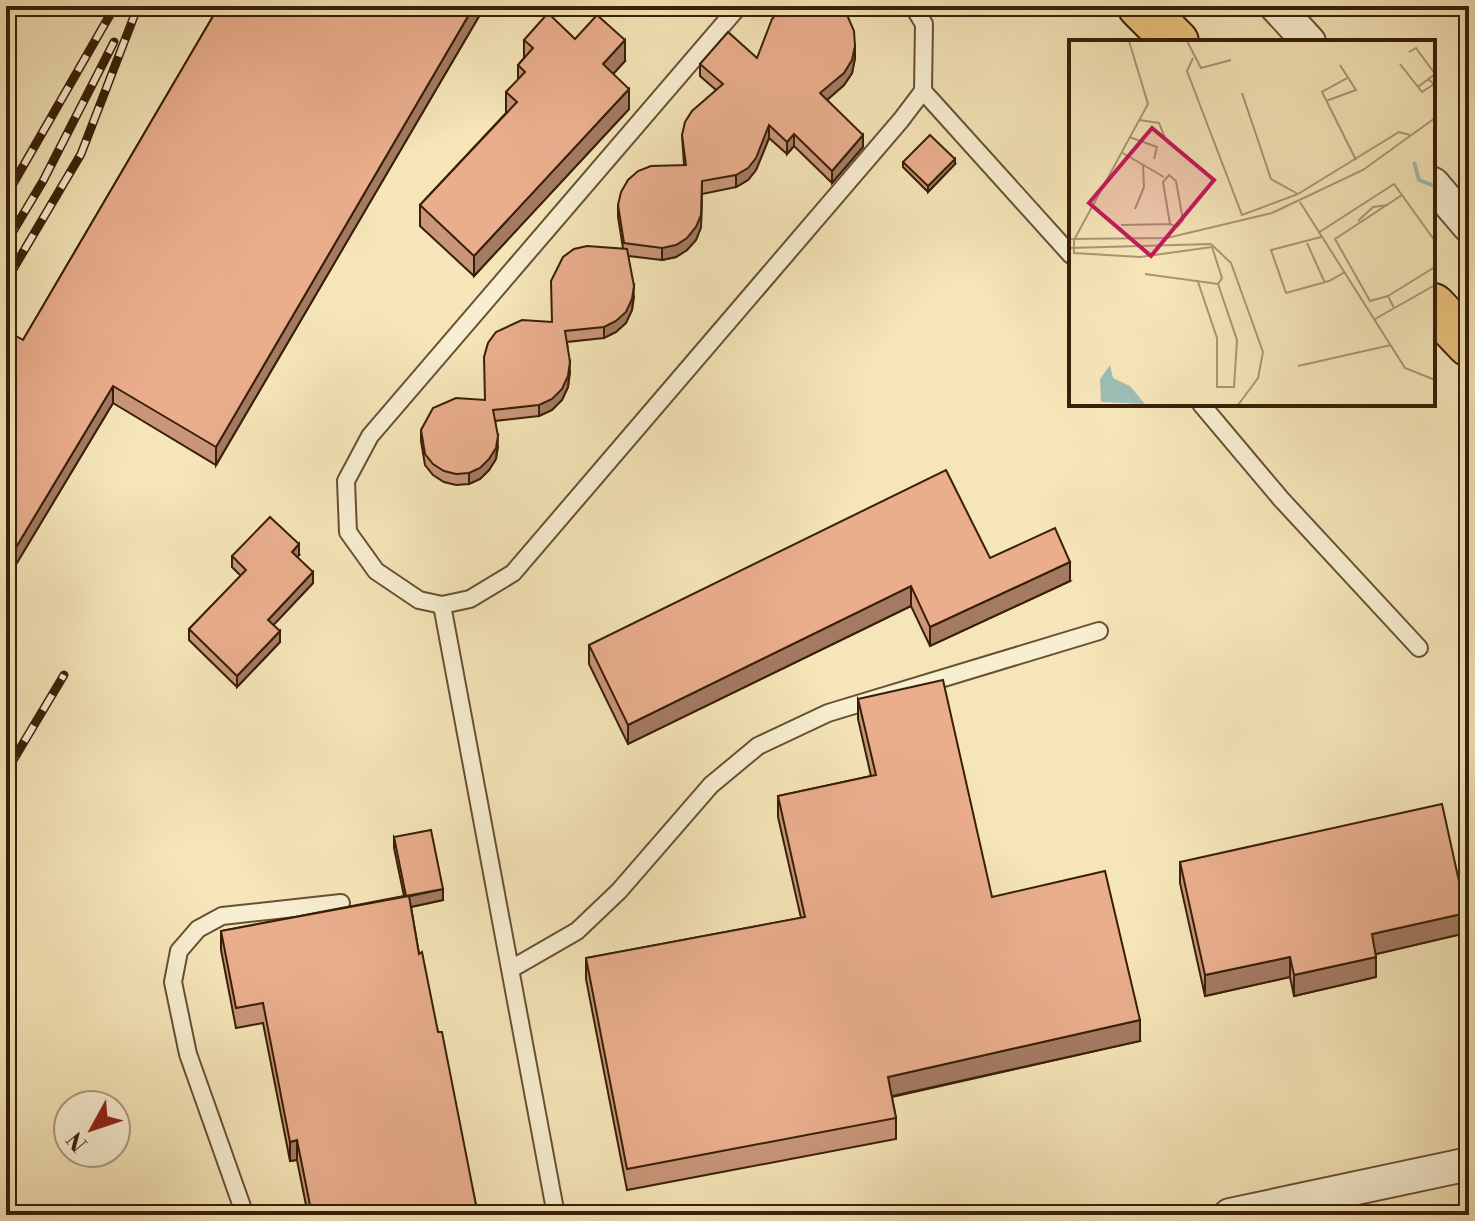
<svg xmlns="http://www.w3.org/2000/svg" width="1475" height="1221" font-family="'Libre Bodoni',serif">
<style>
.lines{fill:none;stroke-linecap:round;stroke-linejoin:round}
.lane-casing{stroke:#675033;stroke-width:20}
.street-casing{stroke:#675033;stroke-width:36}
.highway-casing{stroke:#381f07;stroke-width:48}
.lane{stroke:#f8eed1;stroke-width:16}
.street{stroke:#f8eed1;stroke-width:32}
.highway{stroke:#eac27c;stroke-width:44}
.rail-casing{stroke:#381f07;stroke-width:9}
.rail{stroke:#f8eed1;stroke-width:6;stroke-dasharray:18;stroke-linecap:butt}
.wall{fill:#c99679;stroke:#381f07;stroke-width:2}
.shaded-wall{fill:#a47a63;stroke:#381f07;stroke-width:2}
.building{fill:#eaae8d;stroke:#381f07;stroke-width:2}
.inset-river{fill:none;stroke:#9dbeb5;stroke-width:4}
.inset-road{fill:none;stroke:#a99671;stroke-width:2}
.view{fill:#c2185b;fill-opacity:0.15;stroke:#c2185b;stroke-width:4}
.inset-edge{fill:none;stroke:#381f07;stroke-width:4}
</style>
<rect width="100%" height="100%" fill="#f5e5b8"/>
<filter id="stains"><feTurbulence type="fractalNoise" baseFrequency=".0025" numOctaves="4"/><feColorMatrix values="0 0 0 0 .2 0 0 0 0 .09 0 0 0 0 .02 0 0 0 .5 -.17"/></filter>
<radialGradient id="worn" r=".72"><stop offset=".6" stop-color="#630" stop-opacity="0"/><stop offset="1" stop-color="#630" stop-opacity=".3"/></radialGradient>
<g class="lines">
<g class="lane-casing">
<g id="lane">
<polyline points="739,6 370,436 346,481 348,532 376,571 419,600 442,605 470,599 513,573 901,120 923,91 924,24 913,6"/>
<polyline points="923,91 1071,255"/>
<polyline points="1201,404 1281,499 1419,648"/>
<polyline points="442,605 556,1215"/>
<polyline points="511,969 577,931 619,891 711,785 758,746 828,713 1099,631"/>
<polyline points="245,1215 188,1054 173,982 179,951 198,929 222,916 341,903"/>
</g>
</g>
<g class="street-casing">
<g id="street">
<polyline points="1276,6 1309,42"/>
<polyline points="1433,184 1469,226"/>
<polyline points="1230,1215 1469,1164"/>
</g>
</g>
<g class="highway-casing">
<g id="highway">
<polyline points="1140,6 1176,42"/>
<polyline points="1433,306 1469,344"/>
</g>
</g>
<use href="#lane" class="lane"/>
<use href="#street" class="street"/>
<use href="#highway" class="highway"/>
<g class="rail-casing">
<g id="rail">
<polyline points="6,196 115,6"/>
<polyline points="6,243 43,181 114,42"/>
<polyline points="6,281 81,154 138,6"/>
<polyline points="6,772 64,675"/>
</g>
</g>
<use href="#rail" class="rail"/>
</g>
<g class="wall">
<polygon points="219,6 485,6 216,465 113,403 6,581 6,338 23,340"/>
<polygon points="575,39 625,61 613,74 629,109 474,276 420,226 420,205 506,113 506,92 518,80 518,65 524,58 524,40"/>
<polygon points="757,58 855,58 852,73 844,85 827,100 863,147 832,183 794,146 787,154 769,138 756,170 748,180 736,187 702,194 701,227 696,240 687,250 676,257 662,260 628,256 634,297 632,310 626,323 616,332 604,338 567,342 570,373 568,387 562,400 552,410 539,416 495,421 498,447 496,459 489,470 480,479 469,484 456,485 444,482 433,475 425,465 421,441 421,430 485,400 552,322 623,248 618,217 618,205 684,165 682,135 716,90 700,76 700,64"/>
<polygon points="903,162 955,164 928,192 903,167"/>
<polygon points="299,555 297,557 313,583 273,625 280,642 237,687 189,640 189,629 241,576 232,567 232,556"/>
<polygon points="990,558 1070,581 930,646 911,606 628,744 589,664 589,645"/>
<polygon points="858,699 992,897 1140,1041 892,1097 896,1118 896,1139 627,1190 586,979 586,958 801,918 778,817 778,796 871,776 858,719"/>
<polygon points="394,837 443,900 411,907 419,954 438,1032 477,1210 477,1215 308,1215 297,1160 290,1161 263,1023 236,1028 221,950 221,931 404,896 394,848"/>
<polygon points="1180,862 1466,933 1376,954 1376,977 1294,996 1290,977 1205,996 1180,883"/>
</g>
<g class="shaded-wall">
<polygon points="474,6 485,6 216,465 216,447"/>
<polygon points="625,40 625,61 603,85 603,64"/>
<polygon points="855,46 855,58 852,73 844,85 820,106 820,93"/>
<polygon points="629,89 629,109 474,276 474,256"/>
<polygon points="769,125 769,138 756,170 748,180 736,187 736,175"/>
<polygon points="794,134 794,146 787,154 787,142"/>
<polygon points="863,135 863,147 832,183 832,171"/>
<polygon points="955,159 955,164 928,192 928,186"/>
<polygon points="702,181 701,227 696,240 687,250 676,257 662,260 662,248"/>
<polygon points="634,286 632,310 626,323 616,332 604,338 604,327"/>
<polygon points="570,362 568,387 562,400 552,410 539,416 539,405"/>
<polygon points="113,386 113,403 6,581 6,564"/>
<polygon points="498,436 496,459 489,470 480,479 469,484 469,473"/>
<polygon points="299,544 299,555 292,563 292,552"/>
<polygon points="1070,562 1070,581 930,646 930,627"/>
<polygon points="313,572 313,583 268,631 268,620"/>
<polygon points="911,586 911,606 628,744 628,725"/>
<polygon points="280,631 280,642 237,687 237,676"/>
<polygon points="443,889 443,900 406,908 406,897"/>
<polygon points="1466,913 1466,933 1372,955 1372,934"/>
<polygon points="1290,957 1290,977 1205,996 1205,975"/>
<polygon points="1376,957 1376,977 1294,996 1294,975"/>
<polygon points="1140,1020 1140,1041 888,1097 888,1077"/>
<polygon points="297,1140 297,1160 290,1161 290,1142"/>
</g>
<g class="building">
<polygon points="219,6 474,6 216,447 113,386 6,564 6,338 9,332 23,340"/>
<polygon points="785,6 836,6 848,17 854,31 855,46 852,60 844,73 820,93 863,135 832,171 794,134 787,142 769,125 756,158 748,168 736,175 702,181 701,215 696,227 687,238 676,245 662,248 624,243 618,205 621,192 628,180 638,171 651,166 686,165 682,135 685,122 692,111 723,84 700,64 728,32 757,58 772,19 782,8"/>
<polygon points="548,13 575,39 597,15 625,40 603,64 629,89 474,256 420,205 517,102 506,92 525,72 518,65 533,48 524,40"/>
<polygon points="930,135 955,159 928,186 903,162"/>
<polygon points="587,246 627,249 634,286 632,299 626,312 616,321 604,327 565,331 570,362 568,376 562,389 552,399 539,405 493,410 498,436 496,448 489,459 480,468 469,473 456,474 444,471 433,464 425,454 421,430 433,408 456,398 485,400 484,357 488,343 496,332 522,320 552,322 551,281 563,257 574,249"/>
<polygon points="946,470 990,558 1055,528 1070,562 930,627 911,586 628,725 589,645"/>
<polygon points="270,517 299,544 292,552 313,572 268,620 280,631 237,676 189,629 246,570 232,556"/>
<polygon points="943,680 992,897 1105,871 1140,1020 888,1077 896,1118 627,1169 586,958 805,917 778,796 876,775 858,699"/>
<polygon points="1442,804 1466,913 1372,934 1376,957 1294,975 1290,957 1205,975 1180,862"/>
<polygon points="431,830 443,889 406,896 394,837"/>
<polygon points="409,896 419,954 422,952 438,1032 442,1032 477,1210 451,1215 312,1215 297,1140 290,1142 263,1003 236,1008 221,931"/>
</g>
<g transform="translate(1069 40)">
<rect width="366" height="366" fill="#f5e5b8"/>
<path d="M41 325 44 338 61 346 76 364 32 362 31 339Z" fill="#9dbeb5"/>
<path class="inset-river" d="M345 122 350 140 366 146"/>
<path class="inset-road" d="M60 1 79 64 5 200V213L71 217 143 207M118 1 132 28 162 20M340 12 347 8 366 34 349 47M124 18 118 31 173 175 229 154M331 24 353 52 365 44 359 39M280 37 253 52 287 120M173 53 202 139 229 154M257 61 287 50 271 25M70 80 90 83 96 98M60 97 88 107 85 119M52 112 95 137M100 135 107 141 114 180 108 187 101 184 94 142ZM229 154 330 92 341 95M231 162 336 328 366 340M66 169 75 147 74 125M289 181 304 167 319 165M52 185 101 184M249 193 325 144 366 201M252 197 202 210 217 253 260 241 276 232M0 199 98 198 203 173 294 130 366 78M238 203 256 243M142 204 162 223 194 312 189 338 169 365M0 208 142 204M76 234 149 244 153 238 143 207M129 242 148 298V347H165L168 300 149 244M319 256 301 261 266 199 333 155M325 268 319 256 366 227M306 279 366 245M229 326 322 305"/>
<path class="view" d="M83 88 145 140 82 216 20 163Z"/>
<rect width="366" height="366" class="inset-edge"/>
</g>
<rect width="1475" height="1221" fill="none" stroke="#f5e5b8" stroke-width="32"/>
<rect x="8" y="8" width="1459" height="1205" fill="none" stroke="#381f07" stroke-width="4"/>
<rect x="16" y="16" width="1443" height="1189" fill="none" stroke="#381f07" stroke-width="2"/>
<g transform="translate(92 1129) rotate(230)"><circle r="38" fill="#f8eed1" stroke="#ab9b80" stroke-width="2"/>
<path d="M0-6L14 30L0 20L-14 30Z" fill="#8f2418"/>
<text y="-12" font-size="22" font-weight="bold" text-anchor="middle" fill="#381f07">N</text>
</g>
<rect width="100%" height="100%" filter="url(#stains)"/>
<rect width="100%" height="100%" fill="url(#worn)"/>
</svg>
